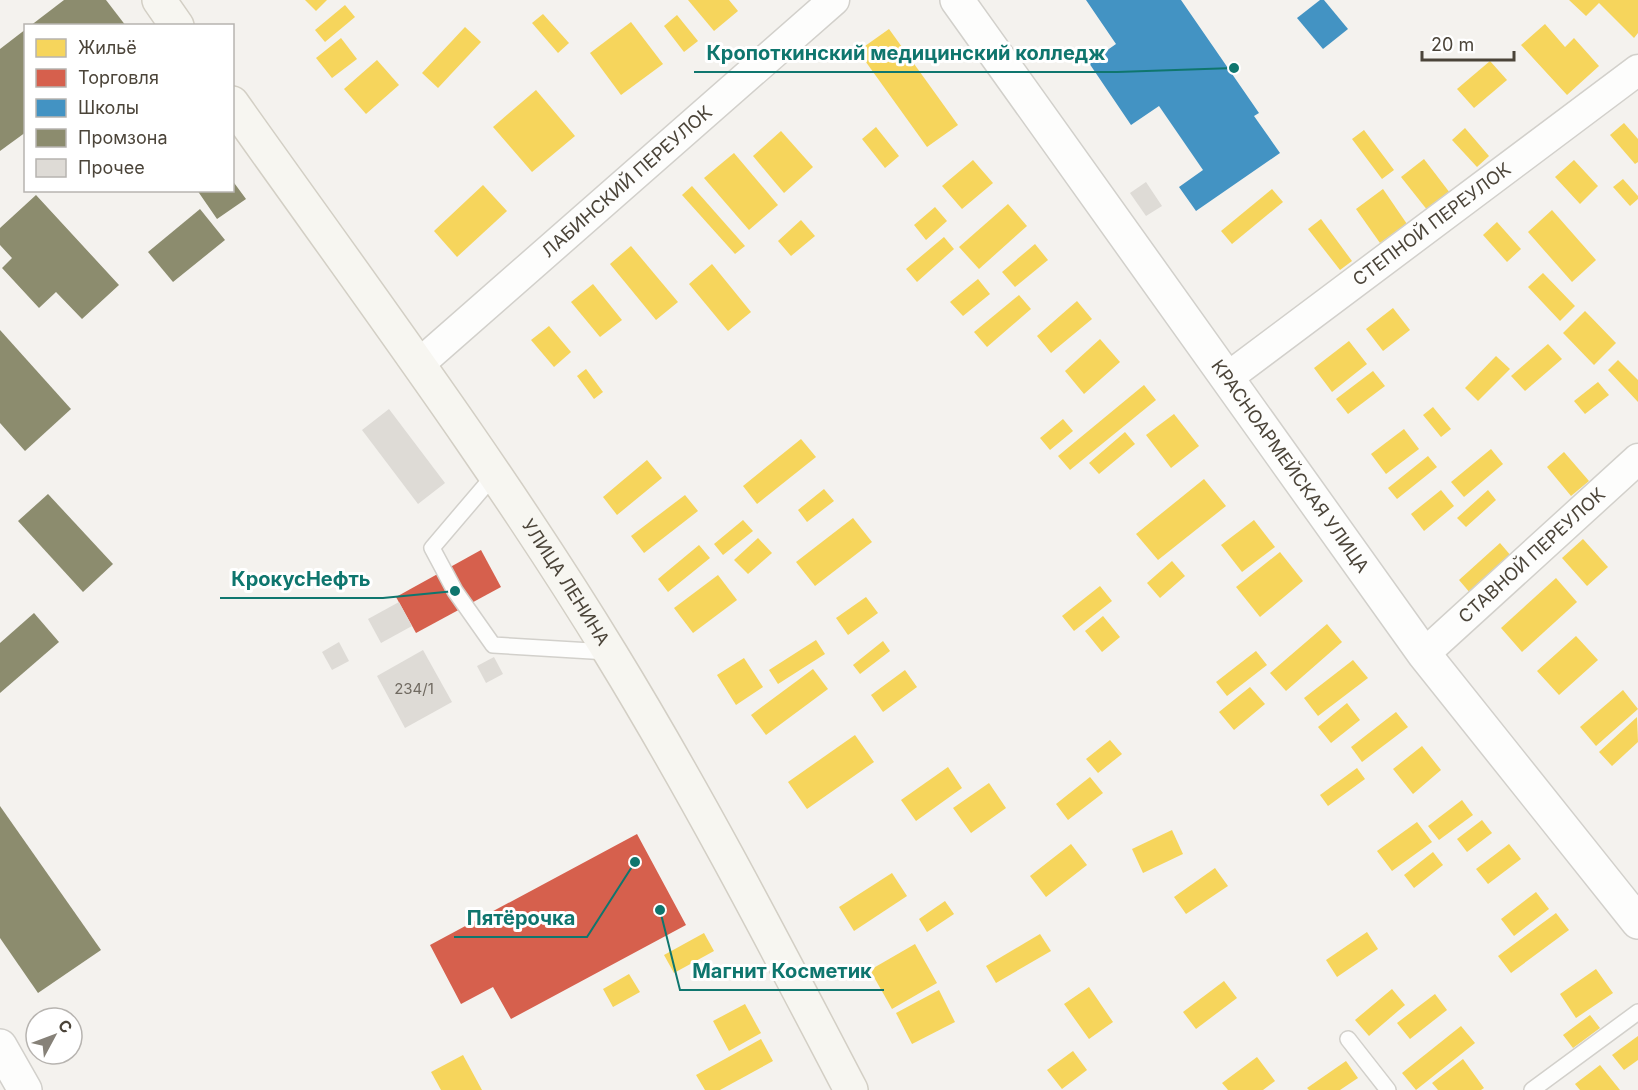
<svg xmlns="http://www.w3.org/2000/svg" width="1638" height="1090" font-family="Inter,sans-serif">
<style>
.homes{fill:#f6d55c}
.shops{fill:#d6604d}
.schools{fill:#4393c3}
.industry{fill:#8c8c6e}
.building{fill:#dedbd6}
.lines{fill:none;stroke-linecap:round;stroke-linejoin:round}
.service-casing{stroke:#d2d0cb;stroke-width:18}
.minor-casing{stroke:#d2d0cb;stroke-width:33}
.tertiary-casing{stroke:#d2d0cb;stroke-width:36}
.secondary-casing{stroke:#d3cfc5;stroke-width:36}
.service{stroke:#fdfdfc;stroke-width:15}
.minor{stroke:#fdfdfc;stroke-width:30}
.tertiary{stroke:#fdfdfc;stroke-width:33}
.secondary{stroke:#f7f6f1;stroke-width:33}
.labels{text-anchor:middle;stroke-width:6;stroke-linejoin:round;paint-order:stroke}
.number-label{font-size:15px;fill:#706a61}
.street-label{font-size:18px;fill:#4b4439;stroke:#fff}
.leader{fill:none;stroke:#0f766e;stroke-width:2}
.callout-dot{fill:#0f766e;stroke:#fff;stroke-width:2}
.callout-label{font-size:20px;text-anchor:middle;font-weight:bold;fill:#0f766e;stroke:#fff;stroke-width:6;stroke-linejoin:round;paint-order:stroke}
</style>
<rect width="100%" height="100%" fill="#f4f2ee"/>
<g class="homes">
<polygon points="305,0 327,0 316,11"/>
<polygon points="688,0 729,0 738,11 714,31"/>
<polygon points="1569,0 1638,0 1638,33 1634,38 1599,3 1586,16"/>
<polygon points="345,5 355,17 325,42 315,30"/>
<polygon points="543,14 569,43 558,53 532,23"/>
<polygon points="677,15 698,41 684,52 664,26"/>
<polygon points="631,22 663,64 621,95 590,53"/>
<polygon points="1545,24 1565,47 1574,38 1599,66 1567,95 1521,45"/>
<polygon points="465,27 481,42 438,88 422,73"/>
<polygon points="889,29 958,125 927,147 858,51"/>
<polygon points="341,38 357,59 332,78 316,58"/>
<polygon points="377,60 399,85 366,114 344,89"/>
<polygon points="1490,61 1507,80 1474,108 1457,89"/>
<polygon points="536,90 575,136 532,172 493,127"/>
<polygon points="1624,123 1638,139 1638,162 1635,164 1610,135"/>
<polygon points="876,127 899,156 885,168 862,139"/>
<polygon points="1465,128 1489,156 1477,167 1452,140"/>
<polygon points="1364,130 1394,170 1382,179 1352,139"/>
<polygon points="781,131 813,167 784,193 753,156"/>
<polygon points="734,153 778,205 749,230 704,178"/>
<polygon points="1424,159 1450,193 1428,211 1401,177"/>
<polygon points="973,160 993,183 962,209 942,186"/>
<polygon points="1574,160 1598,186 1580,204 1555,177"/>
<polygon points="1623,179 1638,196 1638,199 1630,206 1613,187"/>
<polygon points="483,185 507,211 457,257 434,231"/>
<polygon points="692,186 745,246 735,254 682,195"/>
<polygon points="1272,189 1283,202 1232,244 1221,231"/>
<polygon points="1383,189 1407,224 1380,243 1356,209"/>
<polygon points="1008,204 1027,226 979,269 959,247"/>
<polygon points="935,207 947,221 926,240 914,225"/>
<polygon points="1552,210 1596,260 1572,282 1528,232"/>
<polygon points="1321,219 1352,261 1340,270 1308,229"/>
<polygon points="801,220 815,236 791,256 778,241"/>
<polygon points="1497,222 1521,249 1507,262 1483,235"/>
<polygon points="944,237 954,249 917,282 906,269"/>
<polygon points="1035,244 1048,260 1015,287 1002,272"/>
<polygon points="631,246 678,302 656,320 610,264"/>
<polygon points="712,264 751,312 728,331 689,284"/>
<polygon points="1543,273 1575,306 1560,321 1528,287"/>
<polygon points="978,279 990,294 963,316 950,302"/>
<polygon points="593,284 622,320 600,337 571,302"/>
<polygon points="1019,295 1031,309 987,347 974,332"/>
<polygon points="1077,301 1092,319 1051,353 1037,336"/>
<polygon points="1393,308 1410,330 1383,351 1366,329"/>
<polygon points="1585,311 1616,343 1594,365 1563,333"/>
<polygon points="549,326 571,352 554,367 531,340"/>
<polygon points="1100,339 1120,362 1084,394 1065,371"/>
<polygon points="1349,341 1367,364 1332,392 1314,368"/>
<polygon points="1548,344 1562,359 1525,391 1511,376"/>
<polygon points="1496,356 1510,369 1478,401 1465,388"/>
<polygon points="1618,360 1638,380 1638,402 1608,370"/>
<polygon points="586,369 603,392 594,399 577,376"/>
<polygon points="1373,371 1385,386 1348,414 1336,399"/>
<polygon points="1598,382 1609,395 1585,414 1574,401"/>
<polygon points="1144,385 1156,400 1070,470 1058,456"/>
<polygon points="1433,407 1451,429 1441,437 1423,415"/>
<polygon points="1174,414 1199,446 1171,468 1146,435"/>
<polygon points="1063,419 1073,431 1050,450 1040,438"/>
<polygon points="1404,429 1419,449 1386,474 1371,454"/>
<polygon points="1125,432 1135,444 1099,474 1089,463"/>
<polygon points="801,439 816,457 757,504 743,486"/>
<polygon points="1491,449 1503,464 1464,497 1451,482"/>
<polygon points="1564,452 1589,481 1571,496 1547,467"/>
<polygon points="1428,456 1437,467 1397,499 1388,488"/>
<polygon points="647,460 662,478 617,515 603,497"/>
<polygon points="1204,479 1226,506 1158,560 1136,534"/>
<polygon points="824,489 834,501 807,522 798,510"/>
<polygon points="1441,490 1454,506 1424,531 1411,514"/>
<polygon points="1488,490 1496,500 1466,527 1457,518"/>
<polygon points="685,495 698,511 644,553 631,536"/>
<polygon points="853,518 872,542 815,586 796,562"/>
<polygon points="743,520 753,531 723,555 714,544"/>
<polygon points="1254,520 1275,547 1242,572 1221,545"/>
<polygon points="758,538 772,553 748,574 734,560"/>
<polygon points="1583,539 1608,567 1587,586 1562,558"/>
<polygon points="1500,543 1512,557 1471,594 1459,580"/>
<polygon points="699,545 710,558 668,592 658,579"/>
<polygon points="1280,552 1303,581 1260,617 1236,587"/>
<polygon points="1172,561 1185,576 1160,598 1147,583"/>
<polygon points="718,575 737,600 693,633 674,608"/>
<polygon points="1556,578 1577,602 1522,652 1501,628"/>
<polygon points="1100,586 1112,601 1074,631 1062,616"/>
<polygon points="866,597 878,613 848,635 836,618"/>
<polygon points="1103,616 1120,637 1102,652 1085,631"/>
<polygon points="1327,624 1342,642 1286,691 1270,673"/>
<polygon points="1576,636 1598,660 1559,695 1537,671"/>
<polygon points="816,640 825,654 778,684 769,670"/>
<polygon points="883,641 890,651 860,674 853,665"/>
<polygon points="1256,651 1267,665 1227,696 1216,682"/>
<polygon points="744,658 763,687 736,705 717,675"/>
<polygon points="1353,660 1368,678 1318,716 1304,698"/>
<polygon points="813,669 828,689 766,735 751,715"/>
<polygon points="905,670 917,687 883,712 871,695"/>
<polygon points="1250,687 1265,704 1234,730 1219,712"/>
<polygon points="1623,690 1638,709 1596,746 1580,727"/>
<polygon points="1347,703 1360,720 1331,743 1318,727"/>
<polygon points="1396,712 1408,727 1362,762 1351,747"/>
<polygon points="1637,717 1638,742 1612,766 1599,752"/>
<polygon points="855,735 874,762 807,809 788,782"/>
<polygon points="1110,740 1122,754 1098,773 1086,759"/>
<polygon points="1422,746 1441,770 1413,794 1393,769"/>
<polygon points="948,767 962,788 916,821 901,800"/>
<polygon points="1357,768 1365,779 1328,806 1320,795"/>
<polygon points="1090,777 1103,793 1068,820 1056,804"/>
<polygon points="989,783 1006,808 971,833 953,808"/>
<polygon points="1462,800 1473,815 1439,840 1428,826"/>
<polygon points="1482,820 1492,833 1467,852 1457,839"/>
<polygon points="1417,822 1432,842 1392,871 1377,851"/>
<polygon points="1172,830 1183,854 1143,873 1132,849"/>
<polygon points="1071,844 1087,865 1046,897 1030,876"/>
<polygon points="1509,844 1521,859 1488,884 1476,869"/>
<polygon points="1433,852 1443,865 1414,888 1404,875"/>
<polygon points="1215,868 1228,886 1186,914 1174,897"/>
<polygon points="892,873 907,896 854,931 839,907"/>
<polygon points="1536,892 1549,909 1514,936 1501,919"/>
<polygon points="945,901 954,914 927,932 919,919"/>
<polygon points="1556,913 1569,930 1511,973 1498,956"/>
<polygon points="1367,932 1378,949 1337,977 1326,960"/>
<polygon points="704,933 714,951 674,973 664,955"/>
<polygon points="1040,934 1051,951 996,983 986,966"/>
<polygon points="915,944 937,983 892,1009 870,970"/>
<polygon points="1596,969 1613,993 1576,1018 1560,994"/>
<polygon points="629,974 640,992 613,1007 603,989"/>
<polygon points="1224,981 1237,998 1196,1029 1183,1012"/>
<polygon points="1089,987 1113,1022 1089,1039 1064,1004"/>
<polygon points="1392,989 1405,1005 1369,1036 1355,1020"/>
<polygon points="939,990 955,1022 912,1044 896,1013"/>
<polygon points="1435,994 1447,1010 1410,1039 1397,1023"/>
<polygon points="745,1004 761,1033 729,1051 713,1021"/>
<polygon points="1590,1015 1600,1028 1573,1048 1563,1035"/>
<polygon points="1461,1026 1475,1043 1416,1090 1402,1073"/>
<polygon points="1638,1036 1638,1060 1624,1070 1612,1055"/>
<polygon points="761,1039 773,1061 720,1090 705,1090 696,1075"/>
<polygon points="1073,1051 1087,1070 1062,1089 1047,1070"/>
<polygon points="463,1055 482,1090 441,1090 431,1072"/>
<polygon points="1257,1057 1275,1081 1263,1090 1228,1090 1222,1083"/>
<polygon points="1463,1059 1484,1088 1481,1090 1438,1090 1432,1083"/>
<polygon points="1346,1061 1358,1078 1340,1090 1309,1090 1307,1088"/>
<polygon points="1600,1065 1620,1090 1580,1090 1575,1084"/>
</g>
<g class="shops">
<polygon points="481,550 501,587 416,633 396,597"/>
<polygon points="637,834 686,925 511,1019 493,987 461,1004 430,945"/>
</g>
<g class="schools">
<polygon points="1086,0 1181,0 1259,113 1254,116 1280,153 1196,211 1179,187 1203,170 1159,106 1131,125 1089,63 1116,44"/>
<polygon points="1320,0 1324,0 1348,29 1323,49 1297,18"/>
</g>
<g class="industry">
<polygon points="64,0 106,0 126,26 30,26"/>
<polygon points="26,29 26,132 0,151 0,49"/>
<polygon points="232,180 246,199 217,219 197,190 232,190"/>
<polygon points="36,195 119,285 82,319 56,292 39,308 2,268 12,258 0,245 0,228"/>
<polygon points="200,209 225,240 173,282 148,252"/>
<polygon points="0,330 71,409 25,451 0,423"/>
<polygon points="48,494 113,564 83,592 18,521"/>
<polygon points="34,613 59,642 0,693 0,643"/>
<polygon points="0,806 101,950 38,993 0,938"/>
</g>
<g class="building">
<polygon points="1146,182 1162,206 1146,216 1130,193"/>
<polygon points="389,409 445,483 418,504 362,430"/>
<polygon points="399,602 412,626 381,643 368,619"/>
<polygon points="339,642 349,661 332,670 322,652"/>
<polygon points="423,650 452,702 405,728 377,676"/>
<polygon points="494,657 503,674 486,683 477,666"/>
</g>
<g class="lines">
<g class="service-casing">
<g id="service">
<polyline points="495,474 432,548 455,591 493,645 608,652"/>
<polyline points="1348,1039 1388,1090"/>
<polyline points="1532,1090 1638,1012"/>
</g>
</g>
<g class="minor-casing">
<g id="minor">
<path id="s1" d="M418 365 834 0"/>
<path id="s2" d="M1227 378 1638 70"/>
<path id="s3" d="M1424 654 1638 459"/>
</g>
</g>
<g class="tertiary-casing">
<g id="tertiary">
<path id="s4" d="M957 0 1424 654 1638 922"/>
<polyline points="0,1046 25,1090"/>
</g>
</g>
<g class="secondary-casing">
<g id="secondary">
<polyline points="159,0 177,26"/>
<path id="s5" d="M232 103C361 285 495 464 611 654 698 796 774 943 851 1090"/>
</g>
</g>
<use href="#service" class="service"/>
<use href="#minor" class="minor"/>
<use href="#tertiary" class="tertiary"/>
<use href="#secondary" class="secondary"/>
</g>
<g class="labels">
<g class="number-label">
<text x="414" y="694">234/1</text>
</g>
<g class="street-label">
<text dy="6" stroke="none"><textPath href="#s1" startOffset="278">ЛАБИНСКИЙ ПЕРЕУЛОК</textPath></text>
<text dy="6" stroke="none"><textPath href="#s2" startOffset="256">СТЕПНОЙ ПЕРЕУЛОК</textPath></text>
<text dy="6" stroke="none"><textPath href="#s4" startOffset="573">КРАСНОАРМЕЙСКАЯ УЛИЦА</textPath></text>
<text dy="6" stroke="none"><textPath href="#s3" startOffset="146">СТАВНОЙ ПЕРЕУЛОК</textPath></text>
<text dy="6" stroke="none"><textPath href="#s5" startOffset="584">УЛИЦА ЛЕНИНА</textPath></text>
</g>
</g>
<path class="leader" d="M1234 68L1117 72H694M455 591L383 598H220M635 862L587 937H454M660 910L680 990H884"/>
<g class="callout-dot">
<circle cx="1234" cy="68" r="6"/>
<circle cx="455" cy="591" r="6"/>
<circle cx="635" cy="862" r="6"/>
<circle cx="660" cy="910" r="6"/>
</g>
<g class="callout-label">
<text x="906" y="60">Кропоткинский медицинский колледж</text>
<text x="301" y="586">КрокусНефть</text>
<text x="521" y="925">Пятёрочка</text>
<text x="782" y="978">Магнит Косметик</text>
</g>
<rect x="24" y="24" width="210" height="168" fill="#ffffff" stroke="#b7b4b0" stroke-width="1.5"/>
<rect x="36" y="39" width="30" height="18" fill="#f6d55c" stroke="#b7b4b0" stroke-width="1.5"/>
<text x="78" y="54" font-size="18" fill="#4b4439">Жильё</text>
<rect x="36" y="69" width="30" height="18" fill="#d6604d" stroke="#b7b4b0" stroke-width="1.5"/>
<text x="78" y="84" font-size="18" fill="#4b4439">Торговля</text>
<rect x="36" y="99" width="30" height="18" fill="#4393c3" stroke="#b7b4b0" stroke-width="1.5"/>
<text x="78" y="114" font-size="18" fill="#4b4439">Школы</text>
<rect x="36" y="129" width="30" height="18" fill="#8c8c6e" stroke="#b7b4b0" stroke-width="1.5"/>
<text x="78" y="144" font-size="18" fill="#4b4439">Промзона</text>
<rect x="36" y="159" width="30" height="18" fill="#dedbd6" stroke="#b7b4b0" stroke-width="1.5"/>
<text x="78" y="174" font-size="18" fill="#4b4439">Прочее</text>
<g transform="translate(54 1036) rotate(49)"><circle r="28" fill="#ffffff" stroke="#b7b4b0" stroke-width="1.5"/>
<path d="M0-4.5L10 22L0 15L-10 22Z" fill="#868178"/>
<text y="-9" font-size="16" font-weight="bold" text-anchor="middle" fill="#4b4439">С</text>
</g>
<path d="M1422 51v9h92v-9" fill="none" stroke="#4b4439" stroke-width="3"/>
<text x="1431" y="51" font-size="18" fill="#4b4439" stroke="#ffffff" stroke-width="4.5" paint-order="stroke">20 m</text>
</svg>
